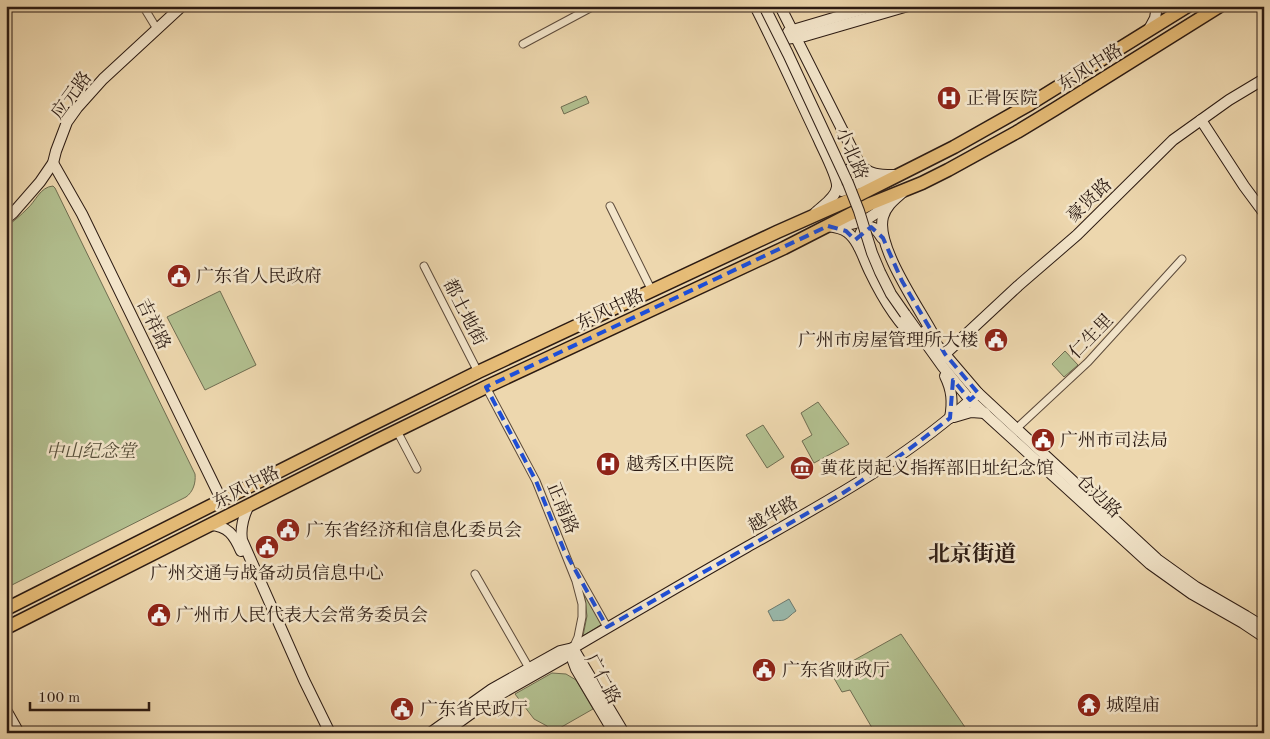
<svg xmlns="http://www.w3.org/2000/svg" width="1270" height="739" font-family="'Old Standard TT','Noto Serif SC',serif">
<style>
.green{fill:#b2bf8f;stroke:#6f6d51}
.water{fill:#99b9ac;stroke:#6d7a6f}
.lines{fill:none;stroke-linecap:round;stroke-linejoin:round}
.street-casing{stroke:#5c4a3a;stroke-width:9}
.secondary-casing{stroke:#2c1b13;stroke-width:12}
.primary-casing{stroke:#2c1b13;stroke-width:14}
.highway-casing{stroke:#2c1b13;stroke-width:15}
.street{stroke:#f3e5ca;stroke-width:7}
.secondary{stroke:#f3e5ca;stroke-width:10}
.primary{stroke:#e6bc77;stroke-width:11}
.highway{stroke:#e6bc77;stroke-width:12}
.secondary-bridge-casing{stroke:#2c1b13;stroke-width:12;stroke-linecap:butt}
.secondary-bridge{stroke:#f3e5ca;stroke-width:10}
.marked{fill:none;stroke:#1d4ed8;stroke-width:4;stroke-dasharray:10 6;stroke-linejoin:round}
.labels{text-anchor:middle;stroke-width:5;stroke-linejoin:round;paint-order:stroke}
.street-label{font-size:18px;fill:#2c1b13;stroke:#f3e5ca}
.poi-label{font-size:18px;fill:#2c1b13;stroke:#f3e5ca;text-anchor:start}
.park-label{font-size:18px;font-style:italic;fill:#544c38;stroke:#f3e5ca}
.district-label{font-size:22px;font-weight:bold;fill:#2c1b13;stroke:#f3e5ca}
</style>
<rect width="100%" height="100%" fill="#edd7ae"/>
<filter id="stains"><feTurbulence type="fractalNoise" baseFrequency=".004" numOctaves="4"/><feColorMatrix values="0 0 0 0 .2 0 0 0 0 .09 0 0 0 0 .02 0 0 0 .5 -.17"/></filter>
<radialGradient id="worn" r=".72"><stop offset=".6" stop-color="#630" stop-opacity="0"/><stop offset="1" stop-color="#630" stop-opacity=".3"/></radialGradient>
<g class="green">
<polygon points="586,96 589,103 564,114 561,107"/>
<path d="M53 186 55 188 195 474C196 483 193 492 186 497L6 588V227C14 221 21 215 27 209 36 201 40 187 53 186Z"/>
<polygon points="220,291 256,365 205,390 167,317"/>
<polygon points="1065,351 1078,365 1064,377 1052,364"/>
<polygon points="818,402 849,444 814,463 802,441 812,435 801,413"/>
<polygon points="763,425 784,457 767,468 746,435"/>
<polygon points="584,593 602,624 583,636 587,616"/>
<polygon points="901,634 969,733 875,733 850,690 842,692 831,673"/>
<polygon points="552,673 566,674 576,680 593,709 551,733 547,726 534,719 515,694"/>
</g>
<path class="water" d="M789 599 796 611C791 614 789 618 784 620 780 621 777 620 773 621L768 611Z"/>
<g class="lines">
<g class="street-casing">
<g id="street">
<polyline points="143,6 157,29"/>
<polyline points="523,44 594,6"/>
<polyline points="610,206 652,291"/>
<polyline points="424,266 478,372"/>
<polyline points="486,387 536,481 576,581 582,604 582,617 578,637 573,648"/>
<polyline points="1016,429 1088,362 1182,259"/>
<polyline points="397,431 417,469"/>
<polyline points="576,572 607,627"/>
<polyline points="475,574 529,668"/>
</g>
</g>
<g class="secondary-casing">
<g id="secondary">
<path d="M755 6C777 49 797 94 818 138 822 148 838 177 837 187 836 198 822 206 815 213"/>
<path d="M780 6 859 163C869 176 882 175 897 175"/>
<polyline points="1148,31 1155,18 1157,6"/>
<polyline points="788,32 793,30 874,6"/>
<polyline points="773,41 805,36 908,6"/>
<polyline points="1201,120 1244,186 1264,213"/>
<polyline points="53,163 82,214 222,501"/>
<path d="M835 170C843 173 850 171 854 164L855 156"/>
<polyline points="842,191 857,184 883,178"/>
<path d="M902 193C894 200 886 206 883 217 875 246 920 309 934 336"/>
<polyline points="6,219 13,213 40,182 53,163 56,151 67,122 77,108 103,79 182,6"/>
<path d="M837 225C858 225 871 220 886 204"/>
<path d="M828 226C835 227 842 228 847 232 859 241 863 258 870 272 882 297 897 323 918 341"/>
<path d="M859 247C857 239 861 222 874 228 877 230 880 235 882 238"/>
<polyline points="905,314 943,367 970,400 1150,564 1192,594 1243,623 1264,637"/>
<polyline points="925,331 978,393 1157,559 1196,587 1246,616 1264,627"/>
<polyline points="945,354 1018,286 1077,235 1173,140 1229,100 1264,79"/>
<path d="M945 376C952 390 953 402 950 418"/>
<polyline points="954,417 971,412 985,413"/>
<path d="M248 507C243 518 240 528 242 540L304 680 330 733"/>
<path d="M210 525C228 526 234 535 241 551"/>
<polyline points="573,648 624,733"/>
<polyline points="572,651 573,661 576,669 614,733"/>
<polyline points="6,710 19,733"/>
<polyline points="6,727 9,733"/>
<polyline points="430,733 492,689 560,651 573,648"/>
<path d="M444 733 490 700 564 658 573 648C631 614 689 580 747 547 828 501 910 457 978 393"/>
</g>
</g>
<g class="primary-casing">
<polyline id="primary" points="1260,733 1264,728"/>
</g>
<g class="highway-casing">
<g id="highway">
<polyline points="6,609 363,429 478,372 777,232 847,201 954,147 1030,104 1188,6"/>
<polyline points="6,628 378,440 486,387 784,248 870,204 922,183 948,170 1017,132 1055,109 1220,6"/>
</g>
</g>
<use href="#street" class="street"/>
<use href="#secondary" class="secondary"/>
<use href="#primary" class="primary"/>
<use href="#highway" class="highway"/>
<g class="secondary-bridge-casing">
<polyline id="secondary-bridge" points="764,6 788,54 848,183 859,211 872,253 880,272 891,294 905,314"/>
</g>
<use href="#secondary-bridge" class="secondary-bridge"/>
</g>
<path class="marked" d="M828 226 846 231 855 240 871 227 883 238 902 281 945 354 978 393 970 400 953 380 950 418 908 450 843 493 607 627 564 550 536 481 486 387Z"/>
<defs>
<g id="hospital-disc" transform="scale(1.25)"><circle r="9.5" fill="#8f2418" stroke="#f3e5ca"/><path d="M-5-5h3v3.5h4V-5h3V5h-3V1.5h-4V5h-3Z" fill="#fff"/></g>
<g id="civic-disc" transform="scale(1.25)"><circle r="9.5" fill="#8f2418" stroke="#f3e5ca"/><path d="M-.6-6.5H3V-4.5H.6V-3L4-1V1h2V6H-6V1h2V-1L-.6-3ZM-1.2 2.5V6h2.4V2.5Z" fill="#fff"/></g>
<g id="museum-disc" transform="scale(1.25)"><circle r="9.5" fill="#8f2418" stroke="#f3e5ca"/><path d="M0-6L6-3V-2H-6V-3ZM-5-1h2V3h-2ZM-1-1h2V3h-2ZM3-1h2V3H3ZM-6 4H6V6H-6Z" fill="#fff"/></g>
<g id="temple-disc" transform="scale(1.25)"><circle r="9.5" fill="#8f2418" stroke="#f3e5ca"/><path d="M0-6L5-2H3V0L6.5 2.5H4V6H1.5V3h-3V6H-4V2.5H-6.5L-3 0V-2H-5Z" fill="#fff"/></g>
</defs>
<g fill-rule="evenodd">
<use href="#hospital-disc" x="949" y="98"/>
<use href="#civic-disc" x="179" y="276"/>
<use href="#civic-disc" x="996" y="340"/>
<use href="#civic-disc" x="1043" y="440"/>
<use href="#hospital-disc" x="608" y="464"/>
<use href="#museum-disc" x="802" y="468"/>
<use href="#civic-disc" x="288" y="530"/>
<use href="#civic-disc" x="267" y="547"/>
<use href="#civic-disc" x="159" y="615"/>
<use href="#civic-disc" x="764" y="670"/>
<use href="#temple-disc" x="1089" y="705"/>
<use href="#civic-disc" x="402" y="709"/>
</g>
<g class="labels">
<g class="street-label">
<text transform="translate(1090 67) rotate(-32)" y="6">东风中路</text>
<text transform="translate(71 95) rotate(-53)" y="6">应元路</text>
<text transform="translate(852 153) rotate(66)" y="6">小北路</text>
<text transform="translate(1089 200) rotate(-44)" y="6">豪贤路</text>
<text transform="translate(610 309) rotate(-25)" y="6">东风中路</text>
<text transform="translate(465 312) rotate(63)" y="6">都土地街</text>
<text transform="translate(154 324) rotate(64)" y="6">吉祥路</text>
<text transform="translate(1091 336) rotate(-46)" y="6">仁生里</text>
<text transform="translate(246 487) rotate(-27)" y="6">东风中路</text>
<text transform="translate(1099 496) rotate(43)" y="6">仓边路</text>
<text transform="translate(563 508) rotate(68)" y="6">正南路</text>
<text transform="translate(773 514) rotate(-30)" y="6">越华路</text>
<text transform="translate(603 679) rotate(62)" y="6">广仁路</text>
</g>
<g class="poi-label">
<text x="966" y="104">正骨医院</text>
<text x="196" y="282">广东省人民政府</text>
<text x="978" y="346" text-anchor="end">广州市房屋管理所大楼</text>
<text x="1060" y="446">广州市司法局</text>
<text x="626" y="470">越秀区中医院</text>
<text x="820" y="474">黄花岗起义指挥部旧址纪念馆</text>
<text x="306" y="536">广东省经济和信息化委员会</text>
<text x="267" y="579" text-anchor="middle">广州交通与战备动员信息中心</text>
<text x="176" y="621">广州市人民代表大会常务委员会</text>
<text x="782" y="676">广东省财政厅</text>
<text x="1106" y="711">城隍庙</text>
<text x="420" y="715">广东省民政厅</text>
</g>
<g class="park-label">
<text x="91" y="457">中山纪念堂</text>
</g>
<g class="district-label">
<text x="972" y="561">北京街道</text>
</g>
</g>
<rect width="1270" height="739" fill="none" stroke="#edd7ae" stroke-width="25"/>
<rect x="8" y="8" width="1255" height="724" fill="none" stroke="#2c1b13" stroke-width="2.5"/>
<rect x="12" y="12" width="1245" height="714" fill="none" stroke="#2c1b13"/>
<path d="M30 702v8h119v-8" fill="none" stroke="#2c1b13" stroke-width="2.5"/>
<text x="38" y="702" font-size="15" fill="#2c1b13" stroke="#f3e5ca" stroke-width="4" paint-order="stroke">100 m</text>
<rect width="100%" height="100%" filter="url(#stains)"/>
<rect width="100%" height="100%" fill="url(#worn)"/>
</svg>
